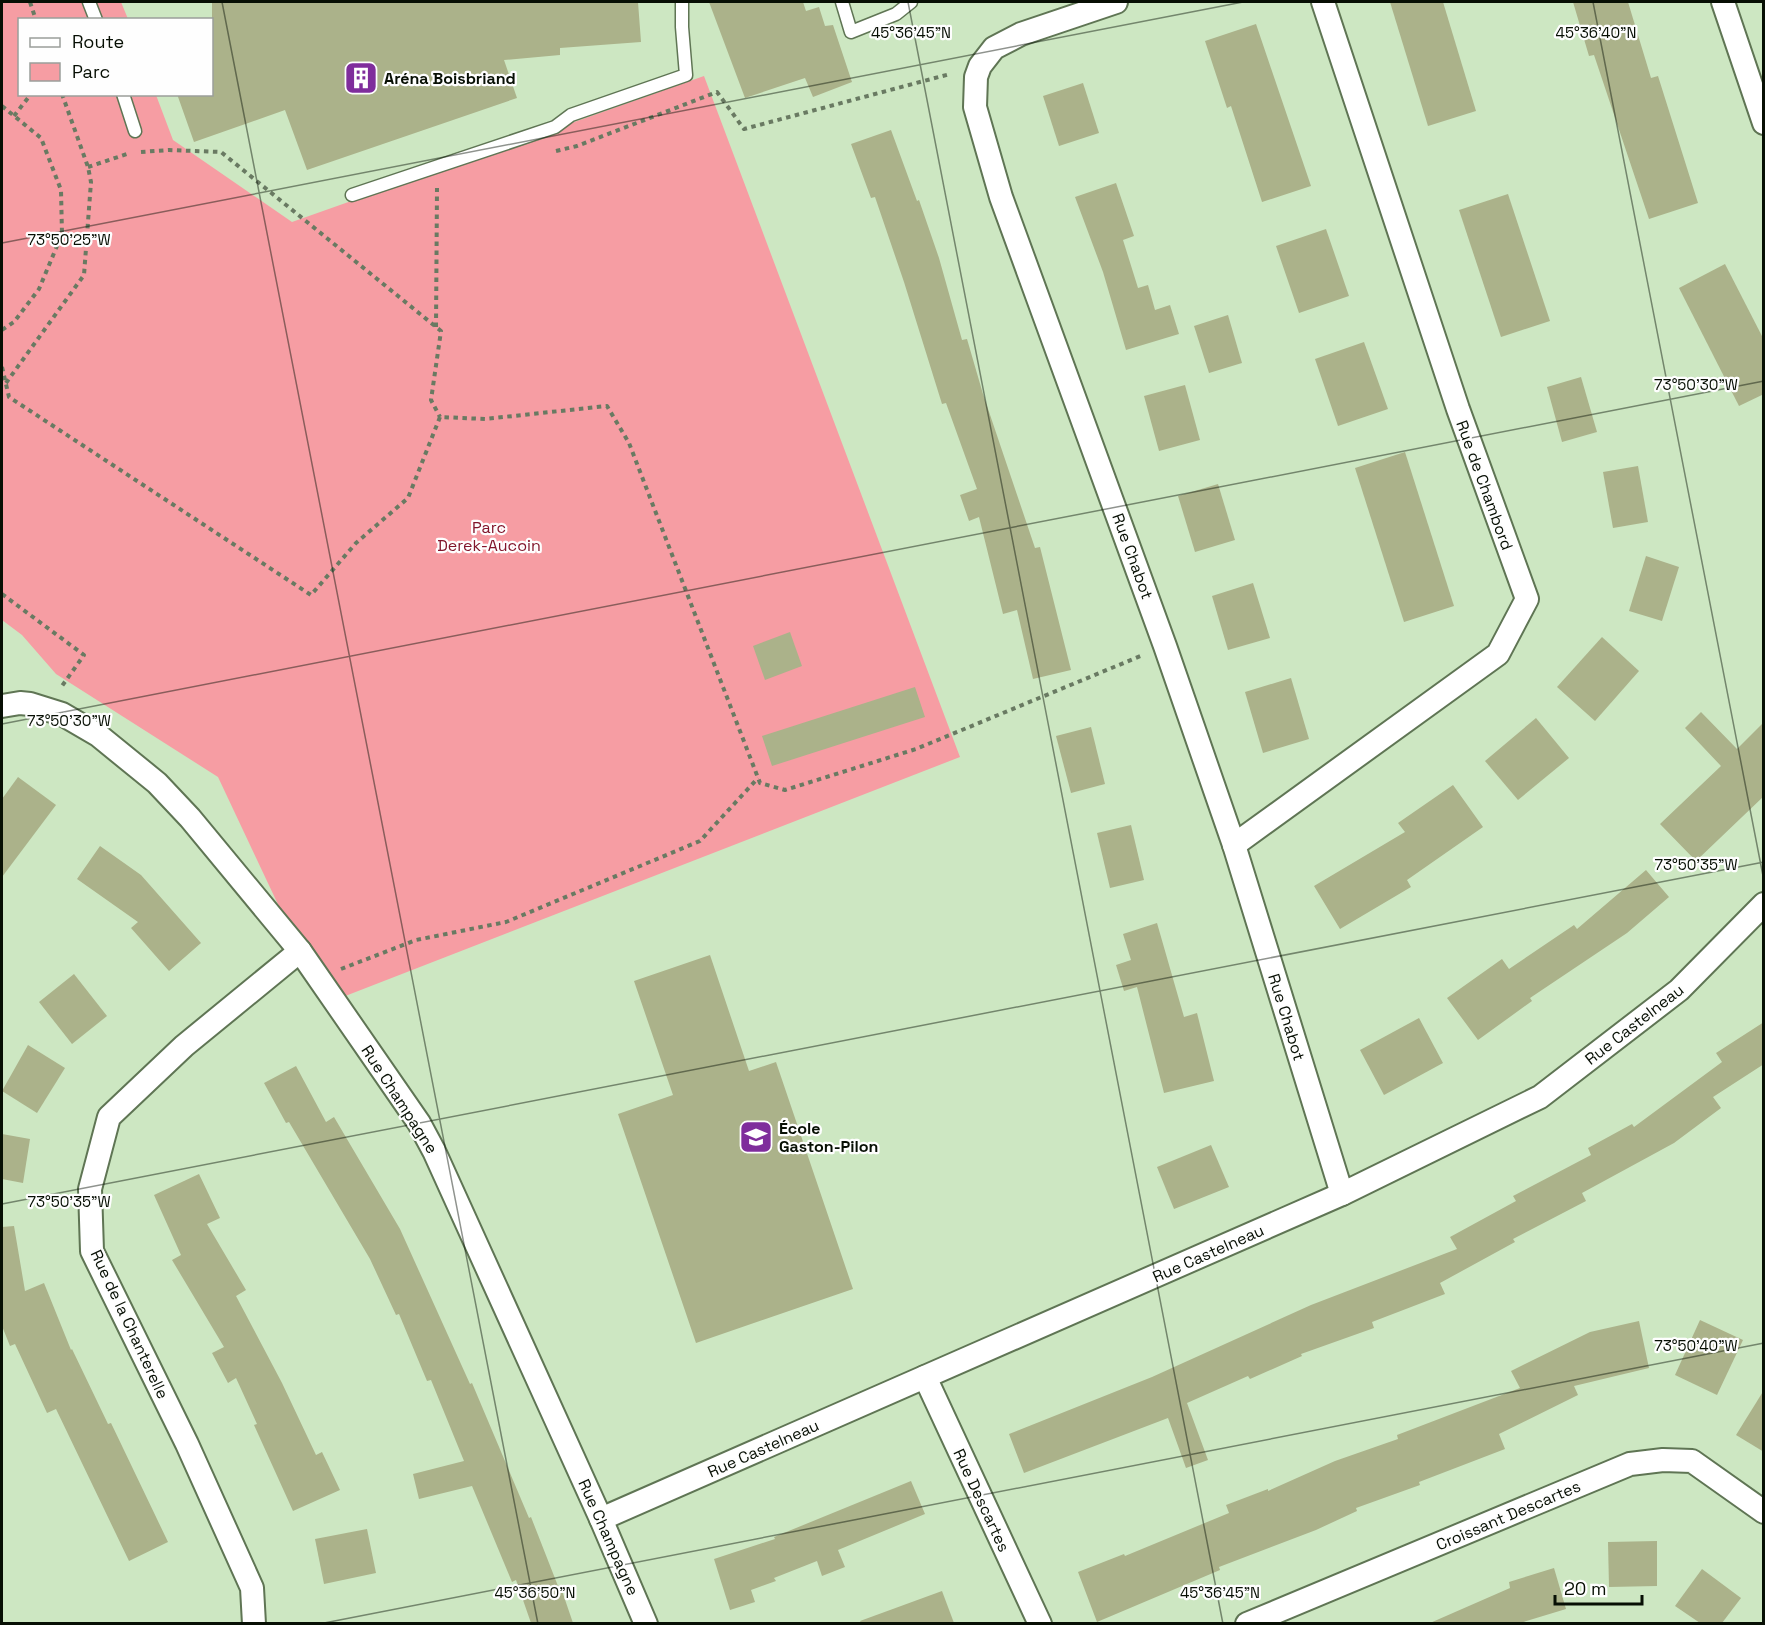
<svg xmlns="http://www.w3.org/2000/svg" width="1765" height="1625" font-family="'Space Grotesk',sans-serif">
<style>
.green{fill:#f69da3}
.building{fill:#abb28a}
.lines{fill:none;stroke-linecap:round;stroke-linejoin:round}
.lane-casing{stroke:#5f7554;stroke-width:15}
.street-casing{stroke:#5f7554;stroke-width:26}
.path{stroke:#697a62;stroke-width:4;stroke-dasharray:4.5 4.5;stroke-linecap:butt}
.lane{stroke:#fff;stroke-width:12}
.street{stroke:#fff;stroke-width:22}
.ticks{fill:none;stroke:#070f04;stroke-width:1.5;stroke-opacity:0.45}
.labels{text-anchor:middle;stroke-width:4.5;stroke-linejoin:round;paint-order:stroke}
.poi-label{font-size:16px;font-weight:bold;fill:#070f04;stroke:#fefefe;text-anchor:start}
.street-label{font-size:16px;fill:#070f04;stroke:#fefefe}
.park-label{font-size:16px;fill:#81152b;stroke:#fefefe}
.ticks-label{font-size:15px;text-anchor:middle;fill:#070f04;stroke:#fefefe;stroke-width:4.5;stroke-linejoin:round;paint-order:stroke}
</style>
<rect width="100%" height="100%" fill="#cde7c2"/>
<polygon class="green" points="2,2 121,2 128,19 20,20 20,94 156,95 173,140 292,222 704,76 960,757 335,1000 300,951 218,777 56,674 22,635 2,620"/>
<g class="building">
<polygon points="212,2 638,2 641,42 560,48 560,55 504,60 517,98 307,170 285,110 194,142 177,94 212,94"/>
<polygon points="709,2 803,2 806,11 819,7 825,26 833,25 852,82 813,97 805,78 745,98"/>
<polygon points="1390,2 1443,2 1476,111 1428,126"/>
<polygon points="1573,2 1628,2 1651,78 1658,76 1698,203 1649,219 1594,55 1589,56"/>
<polygon points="1256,24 1311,186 1262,202 1231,106 1227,108 1205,41"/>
<polygon points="1083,83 1099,133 1059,146 1043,96"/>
<polygon points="891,130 917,201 919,200 939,258 962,340 967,339 983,394 1035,548 1040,547 1071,670 1033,679 1017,610 1003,614 979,517 969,521 960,495 977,489 946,403 942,404 904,282 875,197 871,198 851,144"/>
<polygon points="1116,183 1134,236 1123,240 1138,288 1148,285 1155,310 1170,305 1179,334 1126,350 1103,272 1075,197"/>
<polygon points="1508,194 1550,321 1501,337 1459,210"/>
<polygon points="1326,229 1349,296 1299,313 1276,246"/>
<polygon points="1725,264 1764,340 1764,394 1739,406 1679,288"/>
<polygon points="1228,315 1242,363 1209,373 1194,326"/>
<polygon points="1364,342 1388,409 1338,426 1315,359"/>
<polygon points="1581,377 1597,432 1562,442 1547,387"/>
<polygon points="1185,385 1200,440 1159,451 1144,396"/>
<polygon points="1405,452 1454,606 1404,622 1355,468"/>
<polygon points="1638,466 1648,522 1613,528 1603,472"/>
<polygon points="1218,484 1235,540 1195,552 1178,496"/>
<polygon points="1646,556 1679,567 1662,621 1629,611"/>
<polygon points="1253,583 1270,638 1228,650 1212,596"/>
<polygon points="790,632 802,666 765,680 753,646"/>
<polygon points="1602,637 1639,671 1595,721 1557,687"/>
<polygon points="1291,678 1309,739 1263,753 1245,692"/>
<polygon points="915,687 925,717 772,766 762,736"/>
<polygon points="1701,712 1737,749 1764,722 1764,796 1696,861 1660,824 1721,766 1685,728"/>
<polygon points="1536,718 1569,758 1518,800 1485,761"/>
<polygon points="1091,727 1105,784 1071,793 1056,736"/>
<polygon points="18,777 56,805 2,877 2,799"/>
<polygon points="1453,785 1483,827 1407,880 1411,887 1340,929 1314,886 1405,832 1398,823"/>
<polygon points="1131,825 1144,880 1110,888 1097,833"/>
<polygon points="100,846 141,875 201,943 169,971 131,928 138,922 77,879"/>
<polygon points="1646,870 1669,897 1627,933 1530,998 1532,1001 1478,1040 1447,998 1502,959 1509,969 1574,925 1577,929"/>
<polygon points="1157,923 1184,1017 1197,1013 1214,1081 1164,1093 1137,987 1124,991 1116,965 1131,960 1123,934"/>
<polygon points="710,955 749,1071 776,1062 853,1289 696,1343 618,1114 673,1095 634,981"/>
<polygon points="74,974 107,1016 72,1044 39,1002"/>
<polygon points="1419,1018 1443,1063 1384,1095 1360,1050"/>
<polygon points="1764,1022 1764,1064 1713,1097 1721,1108 1674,1143 1582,1193 1586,1201 1513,1239 1515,1242 1440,1283 1445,1294 1372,1322 1374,1328 1301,1354 1302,1356 1250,1379 1248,1376 1187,1403 1208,1460 1186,1468 1168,1418 1024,1473 1009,1434 1152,1377 1311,1305 1457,1249 1450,1237 1516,1201 1513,1196 1591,1155 1588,1148 1632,1124 1634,1127 1722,1062 1716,1053"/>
<polygon points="28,1045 65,1068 37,1113 2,1091"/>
<polygon points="296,1066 326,1122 334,1117 400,1229 470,1384 472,1383 529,1518 531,1517 558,1586 560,1585 573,1623 531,1623 516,1580 512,1582 472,1486 419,1499 413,1474 464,1461 431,1380 427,1381 399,1314 396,1315 370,1259 289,1122 286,1123 264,1083"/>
<polygon points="2,1134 30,1139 23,1183 2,1179"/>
<polygon points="1211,1145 1229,1187 1174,1209 1157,1167"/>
<polygon points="199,1174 220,1218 207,1224 246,1290 236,1296 282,1383 316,1455 322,1452 340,1490 293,1511 254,1425 257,1424 236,1378 228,1383 212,1353 224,1347 172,1260 181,1255 154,1195"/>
<polygon points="14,1226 25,1291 44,1283 71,1350 72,1349 108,1424 111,1423 168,1542 129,1561 56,1409 47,1413 15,1344 10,1346 2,1326 2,1227"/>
<polygon points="1700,1320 1743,1340 1717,1395 1675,1375"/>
<polygon points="1639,1321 1649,1368 1574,1386 1578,1395 1499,1434 1505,1449 1419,1482 1420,1485 1356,1508 1357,1511 1316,1530 1219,1567 1220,1570 1097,1622 1078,1572 1124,1554 1125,1556 1229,1513 1226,1505 1268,1489 1268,1491 1335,1461 1398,1439 1397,1435 1520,1388 1511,1371 1590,1332"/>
<polygon points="1764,1390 1764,1452 1736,1435"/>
<polygon points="911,1481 925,1514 838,1550 845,1567 822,1576 817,1561 774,1578 776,1581 751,1590 755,1602 730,1610 714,1559 775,1539 774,1537"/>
<polygon points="367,1529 376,1573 324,1584 315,1539"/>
<polygon points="1657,1541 1657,1586 1609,1587 1608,1542"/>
<polygon points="1554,1568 1566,1609 1520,1623 1430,1623 1510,1588 1509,1582"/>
<polygon points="1702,1569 1741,1598 1722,1623 1700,1623 1675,1606"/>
<polygon points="942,1591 954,1623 861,1623 860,1621"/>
</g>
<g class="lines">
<g class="lane-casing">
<g id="lane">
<polyline points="89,2 96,20"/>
<polyline points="842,2 851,32 896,14 911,2"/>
<polyline points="123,94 135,131"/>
<polyline points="352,195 555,127 571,115 686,75 682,27 682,2"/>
</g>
</g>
<g class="street-casing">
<g id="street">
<polyline points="1116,2 1021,34 994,48 980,66 976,77 975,107 1001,197 1165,646 1234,845 1342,1194"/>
<polyline points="1723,2 1764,123"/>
<polyline points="2,706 20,703 30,704 62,714 98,735 157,783 190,818 300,951 419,1123 434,1151 601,1519 646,1624"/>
<polyline points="1234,845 1498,654 1527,599 1458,409 1323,2"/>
<polyline points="925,1377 1040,1624"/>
<polyline points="601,1519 1342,1194 1540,1097 1679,990 1764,904"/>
<polyline points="254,1624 252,1588 187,1444 92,1251 90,1189 109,1117 184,1046 300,951"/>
<polyline points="1247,1624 1630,1464 1663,1460 1692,1461 1764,1512"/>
</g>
</g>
<g class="path">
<polyline points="30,2 36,20"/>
<polyline points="2,106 41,138 61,190 62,234 39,289 14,322 2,330"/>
<polyline points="14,116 31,94"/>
<polyline points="556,151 577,146 717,92 744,129 950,74"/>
<polyline points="141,152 169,150 221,152 441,331 431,400 440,417"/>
<polyline points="88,167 130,153"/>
<polyline points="436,327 437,188"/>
<polyline points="2,367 9,397 311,595 356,543 408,498 440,417 485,419 607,406 629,443 760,783 785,790 916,749 1143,655"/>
<polyline points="6,383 84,275 91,182 88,167 62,94"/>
<polyline points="2,594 84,655 62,686"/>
<polyline points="341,969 416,940 506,922 700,841 758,778"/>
</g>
<use href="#lane" class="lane"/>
<use href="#street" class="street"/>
</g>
<path class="ticks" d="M222 2 538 1624M908 2 1223 1624M1593 2 1764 881M2 243 1243 2M2 724 1764 381M2 1204 1764 862M319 1624 1764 1343"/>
<defs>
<g id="building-square" transform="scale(1.725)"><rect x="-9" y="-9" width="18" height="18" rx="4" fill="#7f2d9c" stroke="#fefefe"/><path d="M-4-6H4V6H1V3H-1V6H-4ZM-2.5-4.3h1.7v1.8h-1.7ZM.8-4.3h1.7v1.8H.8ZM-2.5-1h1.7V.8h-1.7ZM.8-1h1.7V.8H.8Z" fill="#fff"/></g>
<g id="school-square" transform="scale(1.725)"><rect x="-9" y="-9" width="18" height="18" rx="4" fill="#7f2d9c" stroke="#fefefe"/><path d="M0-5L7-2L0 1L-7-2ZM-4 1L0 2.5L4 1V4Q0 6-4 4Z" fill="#fff"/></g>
</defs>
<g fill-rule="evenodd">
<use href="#building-square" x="361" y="78"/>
<use href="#school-square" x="756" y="1137"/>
</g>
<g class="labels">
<g class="poi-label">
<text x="384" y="84">Aréna Boisbriand</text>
<text x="779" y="1134">École<tspan x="779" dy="18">Gaston-Pilon</tspan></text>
</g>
<g class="street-label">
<text transform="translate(1485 485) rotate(70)" y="6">Rue de Chambord</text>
<text transform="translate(1133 556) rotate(70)" y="6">Rue Chabot</text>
<text transform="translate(1287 1017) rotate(73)" y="6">Rue Chabot</text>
<text transform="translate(1634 1024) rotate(-38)" y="6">Rue Castelneau</text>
<text transform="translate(400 1099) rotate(57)" y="6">Rue Champagne</text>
<text transform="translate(1208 1253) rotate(-24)" y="6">Rue Castelneau</text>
<text transform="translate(130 1324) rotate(65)" y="6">Rue de la Chanterelle</text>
<text transform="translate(763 1448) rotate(-24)" y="6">Rue Castelneau</text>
<text transform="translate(982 1500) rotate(65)" y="6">Rue Descartes</text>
<text transform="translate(1508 1515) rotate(-23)" y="6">Croissant Descartes</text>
<text transform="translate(609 1537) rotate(66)" y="6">Rue Champagne</text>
</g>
<g class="park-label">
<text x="489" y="533">Parc<tspan x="489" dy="18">Derek-Aucoin</tspan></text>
</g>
</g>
<g class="ticks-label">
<text x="911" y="38">45°36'45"N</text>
<text x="1596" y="38">45°36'40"N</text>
<text x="69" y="245">73°50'25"W</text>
<text x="1696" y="390">73°50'30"W</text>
<text x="69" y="726">73°50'30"W</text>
<text x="1696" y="870">73°50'35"W</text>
<text x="69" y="1207">73°50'35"W</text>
<text x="1696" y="1351">73°50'40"W</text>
<text x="535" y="1598">45°36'50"N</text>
<text x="1220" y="1598">45°36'45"N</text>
</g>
<rect width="1765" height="1625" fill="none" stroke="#070f04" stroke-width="6"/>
<rect x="18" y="18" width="195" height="78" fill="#fefefe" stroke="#9b9e9a" stroke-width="1.5"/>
<rect x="30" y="38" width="30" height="9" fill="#ffffff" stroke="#9b9e9a" stroke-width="1.5"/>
<text x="72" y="48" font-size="18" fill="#070f04">Route</text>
<rect x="30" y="63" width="30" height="18" fill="#f69da3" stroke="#9b9e9a" stroke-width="1.5"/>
<text x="72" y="78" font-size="18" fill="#070f04">Parc</text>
<path d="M1555 1595v9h87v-9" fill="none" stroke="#070f04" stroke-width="3"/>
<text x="1564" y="1595" font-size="18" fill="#070f04" stroke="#fefefe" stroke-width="4.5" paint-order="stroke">20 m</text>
</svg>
